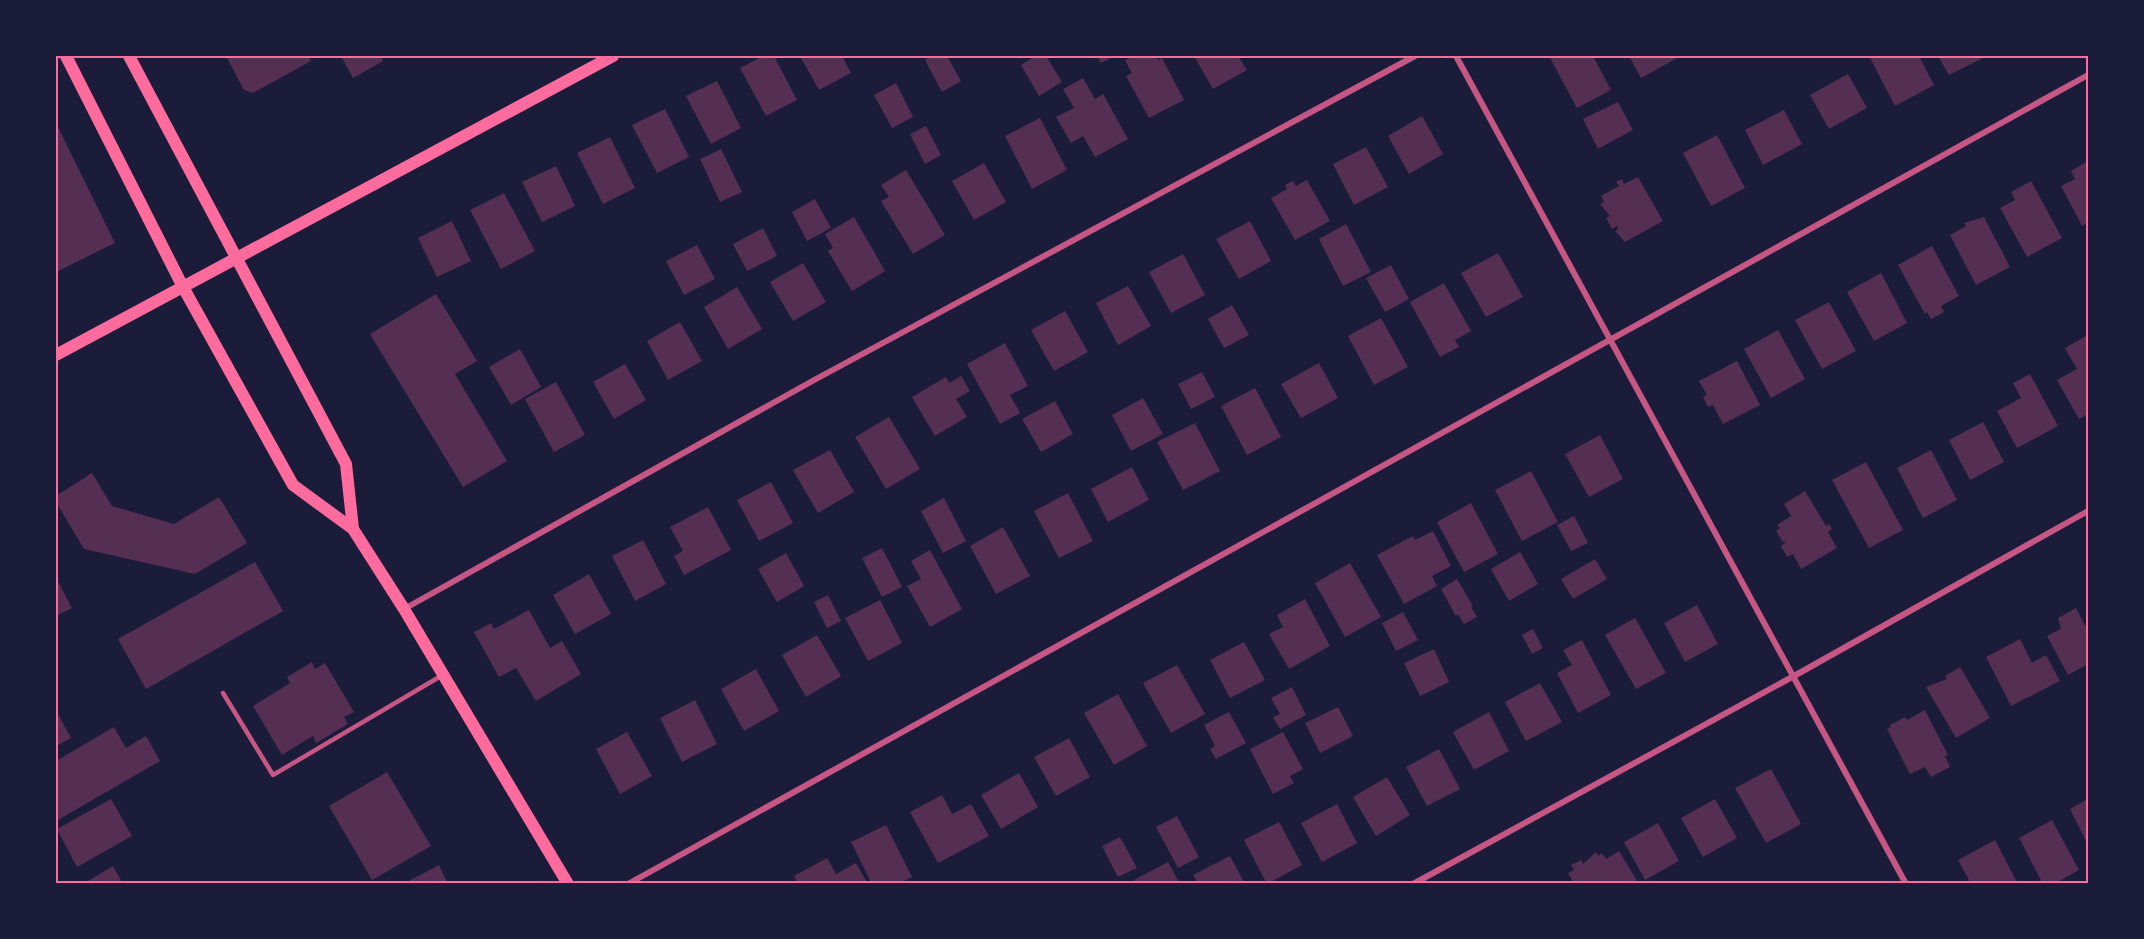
<svg xmlns="http://www.w3.org/2000/svg" width="2144" height="939" font-family="'Public Sans',sans-serif">
<style>
.building{fill:#542f53}
.lines{fill:none;stroke-linecap:round;stroke-linejoin:round}
.service{stroke:#c65784;stroke-width:4.5}
.minor{stroke:#c65784;stroke-width:6}
.secondary{stroke:#ff6b9d;stroke-width:12}
.neatline{fill:none;stroke:#ff6b9d;stroke-width:2}
</style>
<rect width="100%" height="100%" fill="#1b1b3a"/>
<g class="building">
<polygon points="231,56 308,56 311,61 253,93 244,90 227,58"/>
<polygon points="341,56 380,56 383,61 353,78"/>
<polygon points="763,56 774,56 797,100 766,116 740,68"/>
<polygon points="800,56 842,56 851,73 819,90"/>
<polygon points="932,56 947,56 961,81 942,92 925,60"/>
<polygon points="1036,56 1046,56 1062,82 1039,96 1021,65"/>
<polygon points="1097,56 1115,56 1101,63"/>
<polygon points="1134,56 1156,56 1158,60 1162,58 1184,100 1149,118 1126,76 1132,73 1125,60"/>
<polygon points="1194,56 1238,56 1247,70 1213,89"/>
<polygon points="1549,56 1593,56 1611,90 1577,108"/>
<polygon points="1629,56 1675,56 1677,58 1641,78"/>
<polygon points="1869,56 1919,56 1934,85 1895,106"/>
<polygon points="1938,56 1987,56 1949,75"/>
<polygon points="1848,74 1867,108 1829,129 1810,95"/>
<polygon points="1083,78 1095,99 1103,94 1128,139 1095,157 1083,136 1071,143 1056,117 1074,108 1063,89"/>
<polygon points="717,81 741,128 711,144 686,96"/>
<polygon points="896,83 913,117 892,128 874,95"/>
<polygon points="1618,102 1633,130 1598,149 1583,119"/>
<polygon points="665,109 689,157 657,173 632,125"/>
<polygon points="1784,110 1802,144 1763,165 1745,130"/>
<polygon points="1422,116 1443,154 1409,174 1388,136"/>
<polygon points="1040,118 1067,170 1032,189 1005,136"/>
<polygon points="56,123 115,243 58,271 56,266"/>
<polygon points="926,126 941,155 925,164 910,134"/>
<polygon points="1717,135 1745,188 1711,206 1683,153"/>
<polygon points="610,137 635,188 603,204 577,153"/>
<polygon points="1366,147 1388,187 1354,205 1333,164"/>
<polygon points="721,149 742,192 720,202 700,159"/>
<polygon points="2088,161 2088,222 2082,226 2061,186 2075,179 2071,171"/>
<polygon points="984,163 1006,202 974,220 952,181"/>
<polygon points="556,166 575,206 542,222 522,182"/>
<polygon points="906,170 945,235 913,254 881,201 889,197 881,185"/>
<polygon points="1638,177 1663,221 1625,242 1615,231 1618,229 1617,226 1612,229 1606,218 1610,216 1600,204 1604,202 1601,196 1619,186 1616,182 1622,179 1624,184"/>
<polygon points="1307,180 1330,221 1295,240 1271,198 1287,189 1285,185 1293,181 1296,186"/>
<polygon points="2031,181 2062,238 2027,257 2000,208 2015,200 2011,192"/>
<polygon points="504,193 535,251 501,269 470,210"/>
<polygon points="815,199 831,228 807,241 792,212"/>
<polygon points="854,217 885,271 852,291 828,251 833,248 825,234"/>
<polygon points="1984,217 2010,267 1976,285 1950,235 1966,226 1964,223"/>
<polygon points="452,221 471,261 437,277 418,238"/>
<polygon points="1250,221 1271,261 1239,279 1216,239"/>
<polygon points="1346,224 1371,272 1343,286 1319,239"/>
<polygon points="763,228 777,256 747,271 733,244"/>
<polygon points="697,245 715,279 684,295 666,261"/>
<polygon points="1932,246 1959,296 1941,306 1944,312 1931,319 1927,312 1925,314 1898,265"/>
<polygon points="1498,253 1523,297 1486,317 1461,273"/>
<polygon points="1183,254 1205,295 1171,313 1149,272"/>
<polygon points="803,263 826,302 793,321 770,282"/>
<polygon points="1391,265 1409,299 1385,312 1366,278"/>
<polygon points="1881,273 1907,323 1874,341 1847,292"/>
<polygon points="1444,283 1471,331 1455,340 1459,347 1440,357 1410,302"/>
<polygon points="1128,286 1151,326 1118,345 1096,303"/>
<polygon points="737,287 762,329 728,349 704,307"/>
<polygon points="436,294 477,361 455,374 507,461 463,487 370,334"/>
<polygon points="1829,302 1856,351 1822,369 1795,320"/>
<polygon points="1232,305 1249,335 1224,348 1208,319"/>
<polygon points="1065,311 1088,352 1054,371 1031,330"/>
<polygon points="1381,318 1408,367 1374,385 1348,336"/>
<polygon points="680,322 702,361 668,380 647,341"/>
<polygon points="1778,330 1805,379 1771,398 1744,349"/>
<polygon points="2086,336 2088,340 2088,414 2079,419 2057,380 2077,369 2065,348"/>
<polygon points="1005,343 1028,386 1010,395 1020,413 1000,424 967,364"/>
<polygon points="520,349 541,387 511,405 489,367"/>
<polygon points="1737,361 1760,405 1723,424 1713,405 1708,407 1703,397 1707,395 1699,381"/>
<polygon points="1319,363 1338,398 1301,418 1281,384"/>
<polygon points="625,364 646,400 614,419 593,382"/>
<polygon points="1202,372 1215,397 1191,409 1178,384"/>
<polygon points="2030,374 2058,426 2017,448 1997,411 2021,398 2013,383"/>
<polygon points="961,376 970,391 956,399 967,417 935,436 912,397 946,377 949,383"/>
<polygon points="556,382 585,435 554,452 525,399"/>
<polygon points="1255,388 1281,437 1247,455 1221,406"/>
<polygon points="1143,398 1163,434 1131,451 1112,415"/>
<polygon points="1055,401 1073,434 1041,452 1022,419"/>
<polygon points="889,417 920,469 886,489 855,437"/>
<polygon points="1983,422 2004,462 1970,480 1949,440"/>
<polygon points="1195,423 1220,471 1183,490 1157,442"/>
<polygon points="1600,435 1623,479 1589,497 1565,454"/>
<polygon points="830,450 854,492 818,513 793,470"/>
<polygon points="1931,450 1957,500 1923,518 1897,468"/>
<polygon points="1866,462 1903,530 1869,548 1832,480"/>
<polygon points="1132,467 1149,500 1108,522 1091,489"/>
<polygon points="1531,471 1558,522 1522,541 1495,490"/>
<polygon points="92,473 112,506 174,524 219,497 247,543 195,574 84,549 56,502 56,496"/>
<polygon points="771,482 793,523 759,541 737,500"/>
<polygon points="1805,491 1826,526 1829,524 1832,529 1828,532 1837,548 1801,569 1793,554 1787,557 1781,546 1786,542 1782,541 1776,531 1780,528 1777,525 1791,516 1784,504"/>
<polygon points="1068,493 1093,541 1059,558 1034,511"/>
<polygon points="944,498 966,541 943,553 921,511"/>
<polygon points="1471,503 1498,554 1464,572 1437,522"/>
<polygon points="708,507 731,550 684,575 674,556 683,551 670,527"/>
<polygon points="1574,516 1588,543 1571,551 1557,525"/>
<polygon points="1003,527 1030,576 996,594 970,546"/>
<polygon points="1433,531 1451,566 1432,576 1437,586 1404,604 1377,555 1413,536 1415,540"/>
<polygon points="643,540 666,584 635,601 612,556"/>
<polygon points="882,548 902,587 882,597 862,558"/>
<polygon points="930,550 962,609 930,627 907,586 921,579 911,561"/>
<polygon points="1520,552 1538,584 1509,601 1491,569"/>
<polygon points="786,553 804,586 777,602 758,569"/>
<polygon points="1595,559 1607,579 1573,599 1561,579"/>
<polygon points="255,562 283,611 146,689 118,639"/>
<polygon points="1350,563 1381,617 1345,637 1315,583"/>
<polygon points="589,574 611,614 575,634 553,595"/>
<polygon points="56,578 72,608 56,616"/>
<polygon points="1457,579 1473,606 1471,607 1477,617 1464,624 1458,614 1456,616 1441,589"/>
<polygon points="828,595 841,621 827,628 814,602"/>
<polygon points="1305,599 1330,646 1289,669 1269,634 1283,627 1277,615"/>
<polygon points="880,600 902,643 868,661 845,618"/>
<polygon points="1697,605 1718,644 1685,662 1664,623"/>
<polygon points="2076,608 2088,631 2088,664 2068,675 2047,636 2061,629 2058,618"/>
<polygon points="529,610 550,648 562,641 581,674 536,701 516,668 499,677 474,632 491,623 494,629"/>
<polygon points="1403,612 1418,640 1396,651 1382,623"/>
<polygon points="1635,618 1666,673 1636,689 1605,635"/>
<polygon points="1533,629 1543,648 1532,654 1522,635"/>
<polygon points="817,635 841,676 806,697 782,655"/>
<polygon points="2020,639 2032,663 2046,655 2060,681 2011,706 1986,657"/>
<polygon points="1582,640 1611,695 1578,713 1557,673 1572,665 1563,650"/>
<polygon points="1244,642 1265,680 1230,698 1210,660"/>
<polygon points="1434,649 1449,682 1420,696 1404,663"/>
<polygon points="312,662 315,669 325,663 354,712 344,717 348,724 316,743 313,736 282,755 253,706 290,683 287,677"/>
<polygon points="1177,665 1205,714 1171,733 1143,683"/>
<polygon points="1960,667 1990,718 1956,738 1926,687 1947,679 1945,676"/>
<polygon points="756,669 779,711 744,731 721,689"/>
<polygon points="1540,683 1562,722 1526,741 1505,702"/>
<polygon points="1292,687 1306,715 1280,729 1273,717 1280,714 1271,698"/>
<polygon points="1118,694 1147,746 1114,765 1084,713"/>
<polygon points="695,700 717,744 682,762 660,718"/>
<polygon points="1338,707 1353,736 1320,753 1305,723"/>
<polygon points="56,710 71,738 56,746"/>
<polygon points="1925,710 1948,755 1945,756 1950,767 1931,777 1925,767 1910,774 1887,729 1891,727 1890,725 1905,717 1907,720"/>
<polygon points="1229,712 1246,743 1216,759 1210,749 1215,746 1204,725"/>
<polygon points="1489,712 1509,751 1474,770 1453,732"/>
<polygon points="114,727 126,748 146,736 160,761 58,820 56,816 56,761"/>
<polygon points="627,732 652,776 620,794 596,749"/>
<polygon points="1283,732 1303,769 1290,776 1294,783 1273,794 1250,749"/>
<polygon points="1069,738 1090,777 1056,796 1034,757"/>
<polygon points="1439,749 1460,789 1427,806 1406,767"/>
<polygon points="1771,769 1801,824 1766,843 1735,788"/>
<polygon points="387,772 431,846 372,880 329,806"/>
<polygon points="1019,773 1038,807 1001,829 981,795"/>
<polygon points="1387,777 1410,815 1376,836 1353,797"/>
<polygon points="942,795 952,814 971,804 989,836 938,863 910,812"/>
<polygon points="111,799 132,836 77,867 57,829"/>
<polygon points="1715,799 1737,838 1703,857 1681,818"/>
<polygon points="2088,799 2088,845 2070,809"/>
<polygon points="1337,804 1357,843 1322,862 1301,823"/>
<polygon points="1177,816 1199,857 1178,868 1156,827"/>
<polygon points="2052,820 2079,870 2054,884 2043,884 2019,838"/>
<polygon points="1279,822 1302,865 1267,884 1244,840"/>
<polygon points="1658,823 1679,861 1645,880 1624,842"/>
<polygon points="886,825 912,877 898,884 872,884 851,842"/>
<polygon points="1120,837 1137,868 1118,877 1102,846"/>
<polygon points="1995,840 2018,884 1971,884 1958,860"/>
<polygon points="1619,851 1639,884 1574,884 1568,873 1574,870 1571,865 1581,860 1583,864 1596,852 1598,856 1602,853 1606,859"/>
<polygon points="1230,856 1245,884 1198,884 1193,875"/>
<polygon points="827,858 836,874 856,863 868,884 798,884 794,876"/>
<polygon points="1168,862 1180,884 1136,884 1134,880"/>
<polygon points="439,865 448,884 403,884"/>
<polygon points="113,866 123,884 83,884"/>
</g>
<g class="lines">
<polyline class="service" points="223,693 273,775 441,676"/>
<g class="minor">
<polyline points="1456,56 1906,884"/>
<polyline points="404,609 816,379 1415,56"/>
<polyline points="628,884 2088,75"/>
<polyline points="1413,884 1794,676 2088,511"/>
</g>
<g class="secondary">
<polyline points="66,56 183,287 293,485 353,529 404,609 568,884"/>
<polyline points="129,56 346,464 353,529"/>
<polyline points="56,355 613,56"/>
</g>
</g>
<rect width="2144" height="939" fill="none" stroke="#1b1b3a" stroke-width="114"/>
<rect x="57" y="57" width="2030" height="825" class="neatline"/>
</svg>
